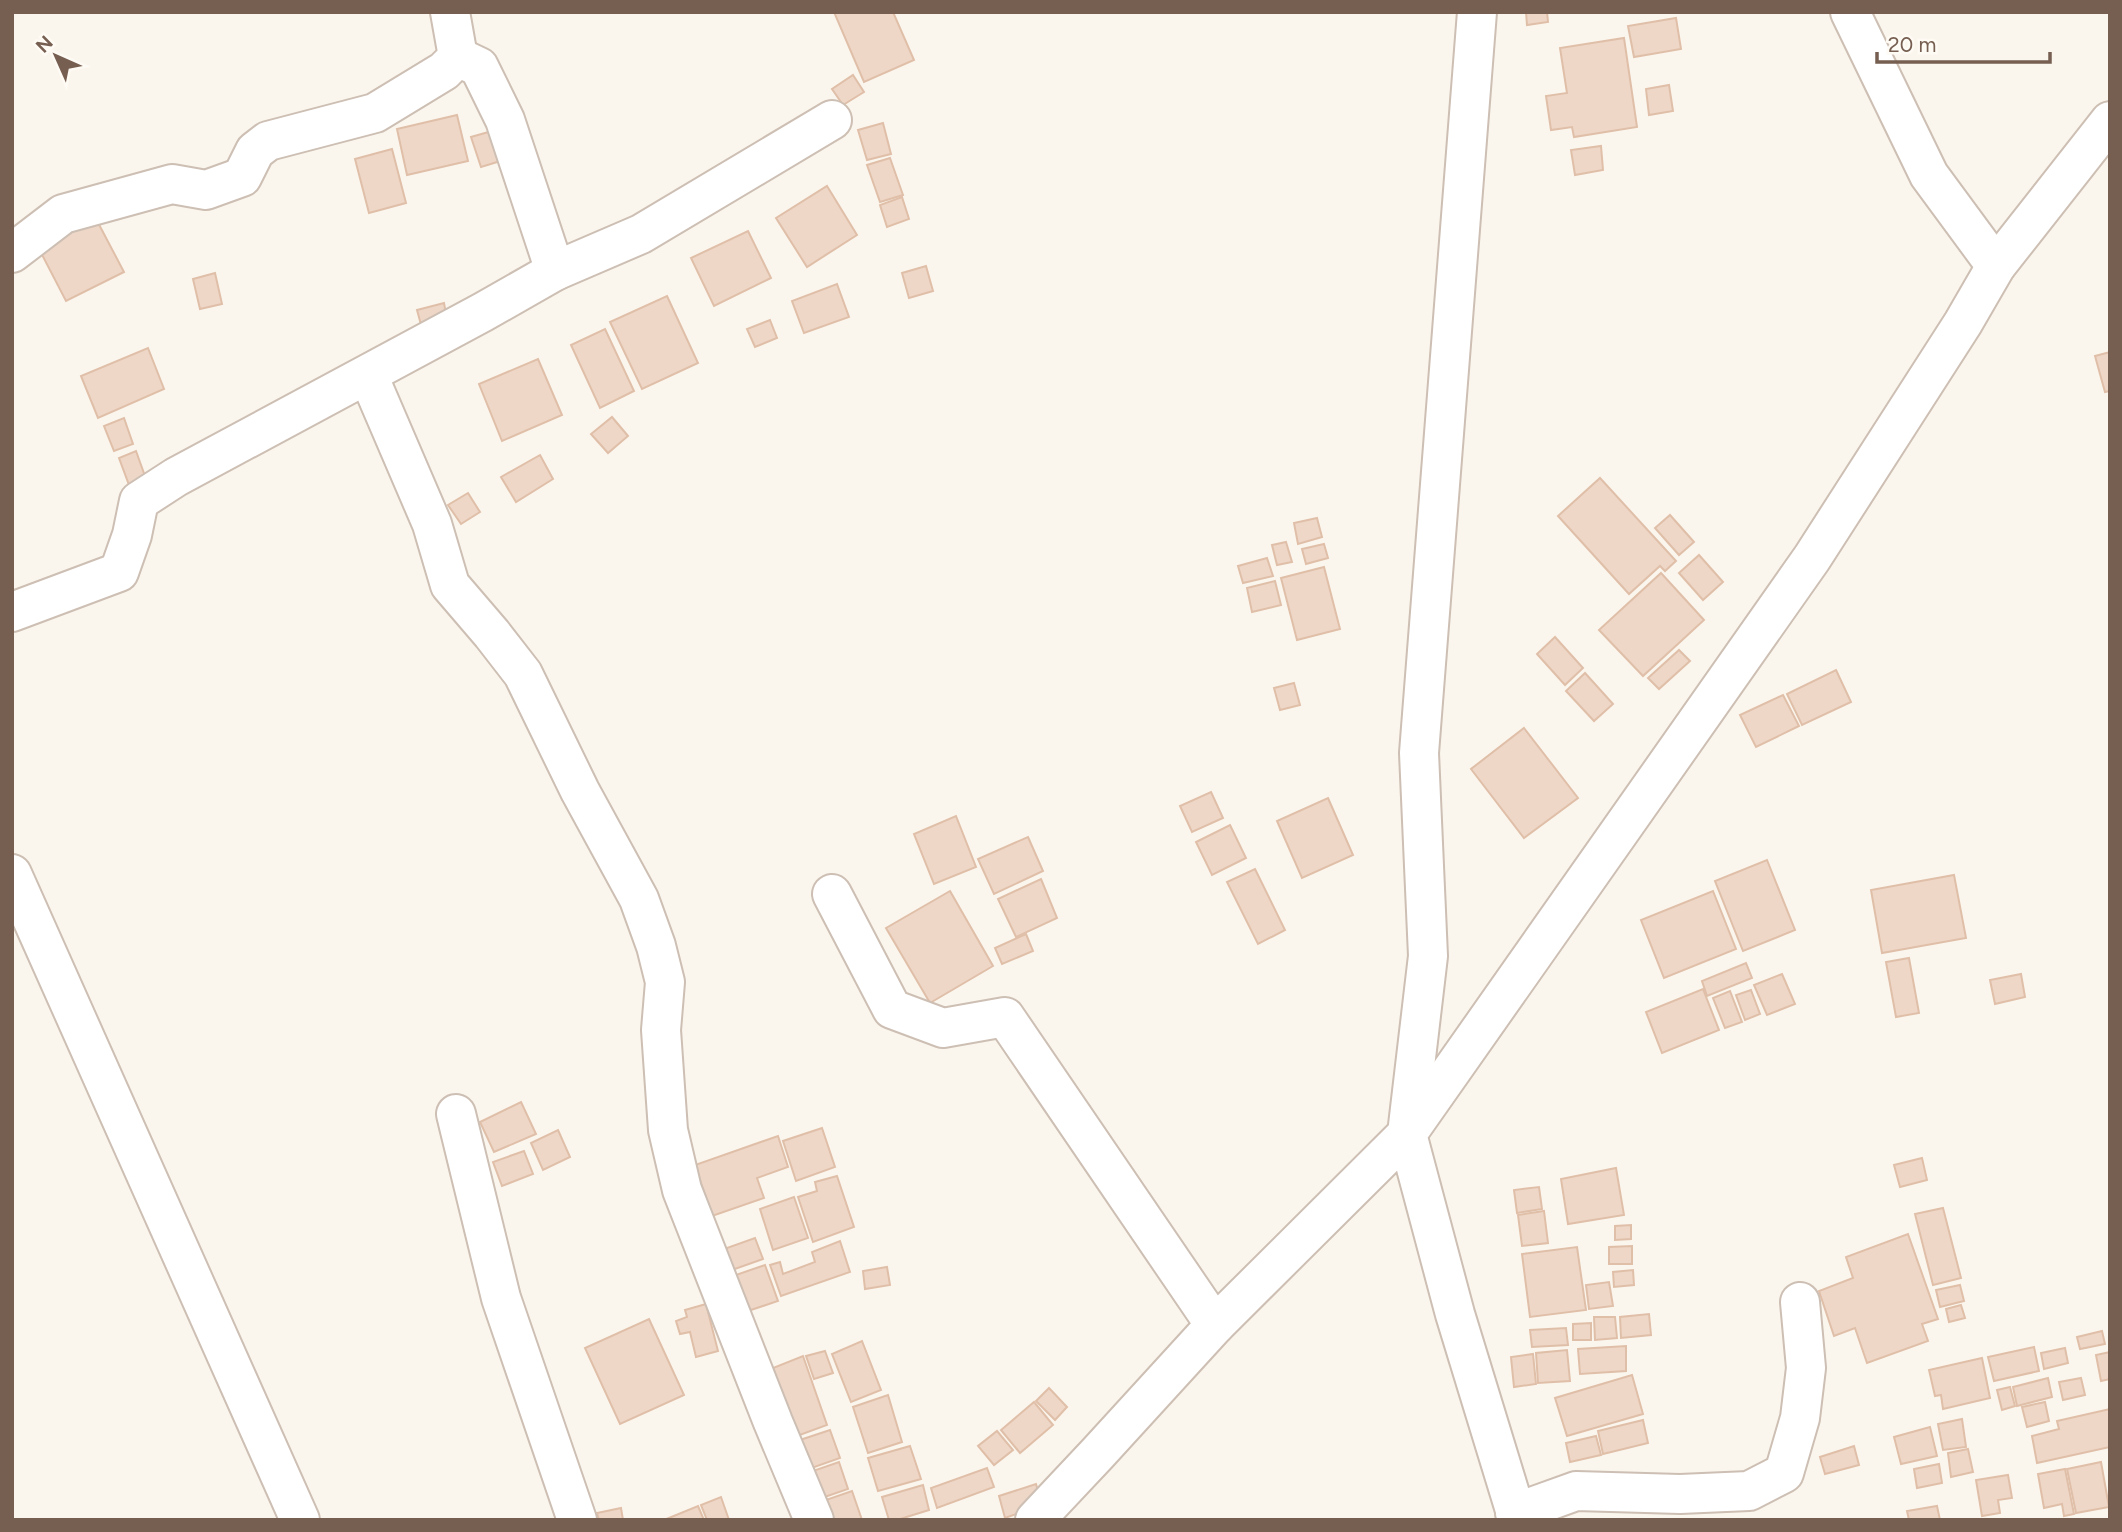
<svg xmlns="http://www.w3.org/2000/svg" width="2122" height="1532" font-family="Figtree,sans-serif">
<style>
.building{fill:#eed7c7;stroke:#e0bfa9;stroke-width:2}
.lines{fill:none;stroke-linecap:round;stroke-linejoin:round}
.minor-casing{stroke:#cdbfb3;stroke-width:42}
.minor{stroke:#fff;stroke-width:38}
</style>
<rect width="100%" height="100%" fill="#fbf6ed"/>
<g class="building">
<polygon points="834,12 893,12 914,60 864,82"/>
<polygon points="1526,12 1547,12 1548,22 1527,25"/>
<polygon points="1676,18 1681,49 1634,57 1628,26"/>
<polygon points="1624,38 1637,127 1574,137 1572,127 1551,130 1546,96 1567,93 1560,48"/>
<polygon points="853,75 864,92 843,105 832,89"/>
<polygon points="1669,85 1673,111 1649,115 1646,89"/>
<polygon points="457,115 468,161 407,175 397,129"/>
<polygon points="883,123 891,154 867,160 858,130"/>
<polygon points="499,129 507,159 481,167 471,137"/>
<polygon points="1601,146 1603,170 1575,175 1571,150"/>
<polygon points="392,149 406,203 369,213 355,159"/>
<polygon points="890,158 903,195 880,202 867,165"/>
<polygon points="827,186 857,235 807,267 776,218"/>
<polygon points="902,197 909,219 887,227 880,205"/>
<polygon points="94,215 124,272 66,301 37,245"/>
<polygon points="748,231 771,278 714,306 691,258"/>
<polygon points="926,266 933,291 909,298 902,273"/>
<polygon points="215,273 222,304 200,309 193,279"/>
<polygon points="837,284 849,317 804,333 792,301"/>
<polygon points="667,296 698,363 642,389 610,322"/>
<polygon points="444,303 448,325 423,332 417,310"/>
<polygon points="770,320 777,338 755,347 747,329"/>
<polygon points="605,329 634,391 600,408 571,345"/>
<polygon points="148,348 164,389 98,418 81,376"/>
<polygon points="2110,352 2110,391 2105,392 2095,356"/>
<polygon points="538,359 562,415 502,441 479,384"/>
<polygon points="612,417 628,436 608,453 591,434"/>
<polygon points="124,418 133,444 114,451 104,426"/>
<polygon points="136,451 146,479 129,485 119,458"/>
<polygon points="540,455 553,479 516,502 501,477"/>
<polygon points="1600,478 1676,561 1665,571 1660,566 1629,594 1558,516"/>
<polygon points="468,493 480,512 461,524 448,505"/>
<polygon points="1670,515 1694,542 1679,555 1655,528"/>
<polygon points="1317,518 1322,537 1298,544 1294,523"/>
<polygon points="1286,542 1292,562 1277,565 1272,545"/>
<polygon points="1324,544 1328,558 1306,564 1302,549"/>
<polygon points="1699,555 1723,582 1703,600 1679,573"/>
<polygon points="1267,558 1273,576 1243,583 1238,566"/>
<polygon points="1324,567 1340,629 1297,640 1281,578"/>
<polygon points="1661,573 1704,620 1643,676 1599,630"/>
<polygon points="1275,581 1281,605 1252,612 1247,588"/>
<polygon points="1555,637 1583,668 1565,685 1537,654"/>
<polygon points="1679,650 1690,661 1659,689 1648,678"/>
<polygon points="1836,670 1851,702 1802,725 1787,694"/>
<polygon points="1585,673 1613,704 1594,721 1566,691"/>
<polygon points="1294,683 1300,705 1280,710 1274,688"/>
<polygon points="1783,695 1799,726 1756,747 1740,715"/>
<polygon points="1524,728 1578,798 1524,838 1471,769"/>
<polygon points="1211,792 1223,818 1192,832 1180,806"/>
<polygon points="1328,798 1353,855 1302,878 1277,821"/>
<polygon points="956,816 976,867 934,884 914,834"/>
<polygon points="1230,825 1246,858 1212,875 1196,842"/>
<polygon points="1028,837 1043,871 994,894 978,859"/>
<polygon points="1767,860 1795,930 1743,951 1715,881"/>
<polygon points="1255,869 1285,930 1258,944 1227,882"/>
<polygon points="1954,875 1966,938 1882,953 1871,890"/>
<polygon points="1041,879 1057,918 1016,937 998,899"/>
<polygon points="950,891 993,966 930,1003 886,928"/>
<polygon points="1713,891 1736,949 1664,978 1641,920"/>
<polygon points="1026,934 1033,951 1002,964 995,948"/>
<polygon points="1909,958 1919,1013 1896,1017 1886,962"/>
<polygon points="1746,963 1752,978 1707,996 1702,981"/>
<polygon points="1782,974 1795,1004 1767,1015 1754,985"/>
<polygon points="2021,974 2025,997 1995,1004 1990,980"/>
<polygon points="1703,989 1719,1030 1662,1053 1646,1012"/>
<polygon points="1751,990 1760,1014 1745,1020 1736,995"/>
<polygon points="1730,991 1742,1022 1725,1028 1713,998"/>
<polygon points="521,1102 536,1134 494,1152 480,1122"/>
<polygon points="822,1128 835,1167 796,1181 783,1141"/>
<polygon points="558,1130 570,1157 543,1170 531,1143"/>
<polygon points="778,1136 788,1167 757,1178 764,1198 712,1216 695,1165"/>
<polygon points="524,1151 533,1174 502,1186 493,1162"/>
<polygon points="1922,1158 1927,1180 1900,1187 1894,1165"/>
<polygon points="1616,1168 1624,1215 1568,1224 1561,1179"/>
<polygon points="837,1176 854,1227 813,1242 798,1197 817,1191 815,1182"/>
<polygon points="1539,1187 1542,1209 1517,1213 1514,1190"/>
<polygon points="794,1197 808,1238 773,1250 760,1209"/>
<polygon points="1943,1208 1961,1278 1933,1285 1915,1214"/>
<polygon points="1544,1211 1548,1243 1522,1246 1518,1215"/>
<polygon points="1631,1225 1631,1239 1615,1240 1615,1226"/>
<polygon points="1908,1234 1938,1319 1922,1324 1928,1341 1867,1363 1855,1328 1834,1336 1819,1291 1853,1278 1846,1257"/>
<polygon points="755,1238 763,1259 732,1270 724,1249"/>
<polygon points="840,1241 850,1272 781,1296 770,1265 780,1262 783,1274 815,1262 812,1252"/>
<polygon points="1632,1246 1632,1264 1609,1264 1609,1247"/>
<polygon points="1577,1247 1586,1310 1530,1317 1522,1254"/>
<polygon points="765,1265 778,1301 742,1313 730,1277"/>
<polygon points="887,1267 890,1285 865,1289 863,1271"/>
<polygon points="1633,1270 1634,1285 1614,1287 1613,1272"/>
<polygon points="1609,1282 1613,1306 1589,1309 1586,1285"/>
<polygon points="1960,1285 1964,1301 1940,1307 1936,1290"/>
<polygon points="706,1304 718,1351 696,1357 690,1332 680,1334 676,1321 687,1317 685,1310"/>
<polygon points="1961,1305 1965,1318 1949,1322 1946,1309"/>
<polygon points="1649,1314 1651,1335 1621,1338 1620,1317"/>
<polygon points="1594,1317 1615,1317 1617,1338 1595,1340"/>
<polygon points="649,1319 684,1395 620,1424 585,1348"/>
<polygon points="1591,1323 1591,1340 1573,1340 1573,1324"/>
<polygon points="1566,1328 1568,1345 1532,1347 1530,1330"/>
<polygon points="2102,1331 2105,1344 2080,1349 2077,1337"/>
<polygon points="862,1341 881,1390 851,1402 832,1354"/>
<polygon points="1626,1346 1626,1371 1580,1374 1578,1349"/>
<polygon points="2034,1347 2039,1371 1994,1381 1988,1357"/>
<polygon points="2065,1348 2068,1363 2044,1369 2041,1353"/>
<polygon points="1567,1350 1570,1381 1538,1383 1536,1353"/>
<polygon points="825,1351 833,1373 814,1379 806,1356"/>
<polygon points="2110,1352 2110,1379 2101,1381 2096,1355"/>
<polygon points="1533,1354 1536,1384 1514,1387 1511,1357"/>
<polygon points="803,1356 827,1425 797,1436 773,1368"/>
<polygon points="1982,1358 1990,1398 1943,1409 1941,1395 1935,1396 1929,1370"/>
<polygon points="1632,1375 1643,1414 1567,1436 1555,1398"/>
<polygon points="2048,1378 2052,1397 2017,1406 2013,1387"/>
<polygon points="2081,1378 2085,1395 2063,1400 2059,1382"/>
<polygon points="2010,1387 2015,1406 2002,1410 1997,1390"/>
<polygon points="1049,1388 1067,1407 1055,1420 1036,1401"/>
<polygon points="888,1395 902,1442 868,1453 853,1407"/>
<polygon points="1034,1402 1053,1425 1020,1453 1001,1430"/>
<polygon points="2045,1402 2049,1421 2027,1427 2022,1407"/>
<polygon points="2110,1409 2110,1447 2037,1463 2032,1436 2059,1429 2057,1421"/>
<polygon points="1962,1419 1966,1447 1943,1450 1938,1424"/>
<polygon points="1643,1420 1648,1443 1603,1454 1598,1431"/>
<polygon points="1930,1427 1937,1456 1901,1464 1894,1437"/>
<polygon points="830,1430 840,1458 806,1470 797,1441"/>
<polygon points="997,1431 1013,1450 994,1465 978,1446"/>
<polygon points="1596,1436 1601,1455 1570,1462 1566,1443"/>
<polygon points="910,1446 921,1479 878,1491 868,1458"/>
<polygon points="1854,1446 1859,1465 1825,1474 1820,1457"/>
<polygon points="1968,1449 1973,1472 1951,1477 1948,1453"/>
<polygon points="839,1462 848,1489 819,1499 810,1472"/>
<polygon points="2101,1462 2109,1507 2076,1513 2067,1469"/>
<polygon points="1939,1464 1942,1483 1917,1488 1914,1469"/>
<polygon points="987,1468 994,1487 937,1508 931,1488"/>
<polygon points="2065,1469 2074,1514 2064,1516 2062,1504 2044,1508 2038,1474"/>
<polygon points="2008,1475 2012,1498 1998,1500 2000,1513 1982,1516 1976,1480"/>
<polygon points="1036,1484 1042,1505 1005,1518 999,1496"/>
<polygon points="923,1485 929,1510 897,1520 889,1520 882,1497"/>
<polygon points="852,1491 862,1520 826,1520 820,1502"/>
<polygon points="721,1497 729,1520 707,1520 701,1505"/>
<polygon points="698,1506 704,1520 664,1520"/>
<polygon points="1937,1506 1940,1520 1909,1520 1907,1511"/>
<polygon points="621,1508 623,1520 599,1520 597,1513"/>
</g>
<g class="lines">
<g class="minor-casing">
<g id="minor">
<polyline points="1850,12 1929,175 1996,266"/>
<polyline points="458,57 479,67 505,120 555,271"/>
<polyline points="12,253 63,214 172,184 206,190 242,177 255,151 268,141 375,113 444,71 458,57 450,12"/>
<polyline points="368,375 432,524 450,585 492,634 523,674 580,791 639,899 656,946 665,982 661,1030 668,1130 682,1190 773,1422 814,1520"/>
<polyline points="12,612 119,572 132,535 139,501 176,477 483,312 555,271 641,234 832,120"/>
<polyline points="12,874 300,1520"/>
<polyline points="832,894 892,1009 943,1028 1005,1017 1215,1325"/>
<polyline points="456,1114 501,1298 577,1520"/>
<polyline points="1515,1513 1576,1491 1680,1494 1749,1491 1784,1473 1800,1418 1806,1368 1800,1302"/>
<polyline points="1035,1520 1098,1453 1215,1325 1407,1134 1428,956 1419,753 1477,12"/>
<polyline points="1518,1520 1455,1314 1407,1134 1812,558 1963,323 1996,266 2110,121"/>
</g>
</g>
<use href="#minor" class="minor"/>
</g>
<rect width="2122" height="1532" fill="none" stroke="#765f51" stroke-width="28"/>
<g transform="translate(56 56) rotate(315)" stroke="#fefaf4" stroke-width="5" paint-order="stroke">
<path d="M0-5L12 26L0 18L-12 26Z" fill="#765f51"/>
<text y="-10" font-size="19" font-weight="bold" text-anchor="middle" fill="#765f51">N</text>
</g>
<path d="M1877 52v10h173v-10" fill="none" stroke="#765f51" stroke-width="3.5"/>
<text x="1888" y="52" font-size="21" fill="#765f51" stroke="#fefaf4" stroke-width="5" paint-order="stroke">20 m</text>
</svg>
